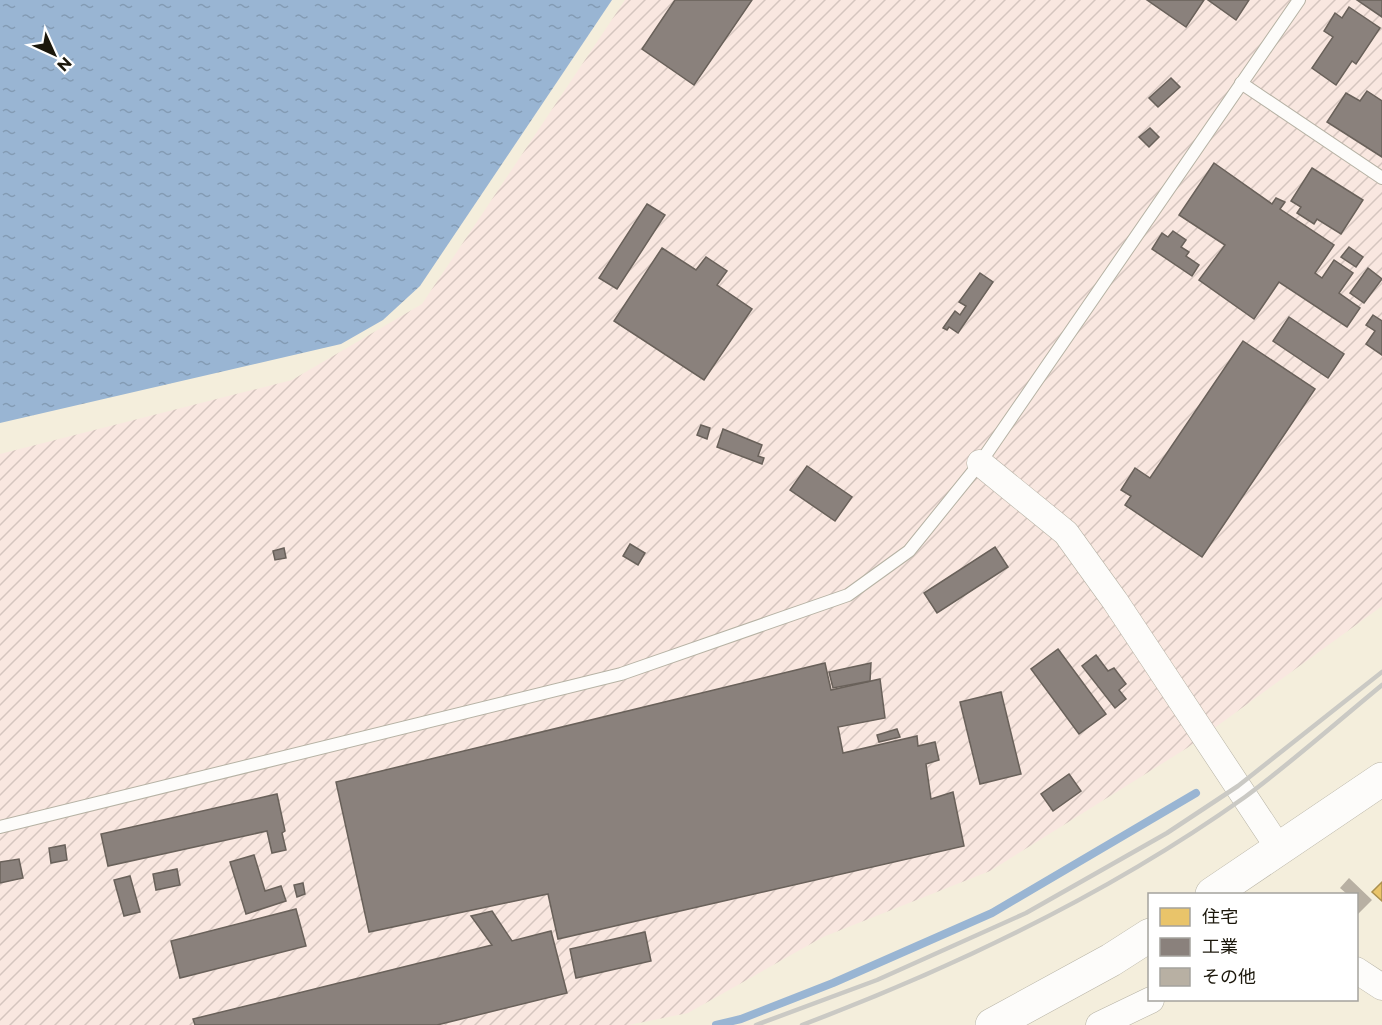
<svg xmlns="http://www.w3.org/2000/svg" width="1382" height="1025" font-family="Montserrat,'Noto Sans JP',sans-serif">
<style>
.industrial{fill:url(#industrial-furrows)}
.water{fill:url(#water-ripples)}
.homes{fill:#e9c46a;stroke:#ab904e;stroke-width:1.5}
.industry{fill:#8a817c;stroke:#69615a;stroke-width:1.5}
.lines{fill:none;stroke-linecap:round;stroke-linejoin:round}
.stream{stroke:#99b5d3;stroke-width:8}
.building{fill:#b8b0a3}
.lane-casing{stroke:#b6b2a4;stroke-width:14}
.street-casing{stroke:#b6b2a4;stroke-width:27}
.highway-casing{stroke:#b6b2a4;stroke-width:34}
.lane{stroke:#fdfcfa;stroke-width:12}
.street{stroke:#fdfcfa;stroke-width:26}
.highway{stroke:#fdfcfa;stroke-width:33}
.rail{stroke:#cac9c4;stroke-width:4.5}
</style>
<defs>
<pattern id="industrial-furrows" width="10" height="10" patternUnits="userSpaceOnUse" patternTransform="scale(1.5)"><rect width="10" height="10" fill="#f9e7e0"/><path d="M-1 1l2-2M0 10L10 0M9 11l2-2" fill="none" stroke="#d5c5bf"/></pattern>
<pattern id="water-ripples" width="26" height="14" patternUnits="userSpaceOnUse" patternTransform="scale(1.5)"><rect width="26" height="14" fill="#99b5d3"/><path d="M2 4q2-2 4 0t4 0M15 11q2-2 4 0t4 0" fill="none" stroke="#839bb4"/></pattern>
</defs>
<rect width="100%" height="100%" fill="#f4eedc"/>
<polygon class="industrial" points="625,0 1382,0 1382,606 1187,748 990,871 823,937 688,1013 629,1025 0,1025 0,454 292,380 422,304"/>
<polygon class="water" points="0,0 612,0 420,286 383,320 341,344 0,423"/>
<polygon class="homes" points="1382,882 1382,901 1372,892"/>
<g class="industry">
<polygon points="675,0 752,0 694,85 642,49"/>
<polygon points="1147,0 1204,0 1186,27"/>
<polygon points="1208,0 1249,0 1236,20"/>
<polygon points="1357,0 1382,0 1382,17"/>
<polygon points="1349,7 1380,28 1356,64 1352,61 1336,85 1312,68 1333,37 1324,31 1335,13 1342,18"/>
<polygon points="1171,78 1180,87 1158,107 1149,98"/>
<polygon points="1367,91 1382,101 1382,157 1327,122 1346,93 1360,101"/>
<polygon points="1150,128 1159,137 1149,147 1139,137"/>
<polygon points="1214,163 1272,204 1276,198 1285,202 1280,209 1334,245 1315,273 1322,278 1334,260 1353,273 1339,293 1360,308 1347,327 1279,282 1254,319 1199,280 1225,245 1179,215"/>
<polygon points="1312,168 1363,200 1341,234 1317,219 1314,224 1297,213 1301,207 1291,201"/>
<polygon points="647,204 665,215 617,289 599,278"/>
<polygon points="1173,231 1186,240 1181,247 1189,252 1186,256 1199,265 1192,276 1152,249 1162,233 1168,237"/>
<polygon points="1349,247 1363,257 1356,267 1341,257"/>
<polygon points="662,248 696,270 706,257 727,271 717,285 752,309 704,380 614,321"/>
<polygon points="1368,268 1382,279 1364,303 1350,293"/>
<polygon points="980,273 993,282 958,333 949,327 947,330 943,328 955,311 960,315 966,306 959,302"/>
<polygon points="1373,315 1382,321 1382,355 1366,344 1375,331 1366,325"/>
<polygon points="1289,317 1344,354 1328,378 1273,341"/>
<polygon points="1243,341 1315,389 1202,557 1125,505 1131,496 1121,490 1135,468 1150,478"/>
<polygon points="701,425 710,428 707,439 697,435"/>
<polygon points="723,429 762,445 758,456 764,458 762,464 717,447"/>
<polygon points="807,466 852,497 835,521 790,490"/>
<polygon points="630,544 645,553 638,565 623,556"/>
<polygon points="995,547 1008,567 937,613 924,593"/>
<polygon points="284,548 286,558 275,560 273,551"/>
<polygon points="1058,649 1106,714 1079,734 1031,669"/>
<polygon points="1096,655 1108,671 1114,668 1126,684 1119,690 1126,699 1115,708 1082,666"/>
<polygon points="825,663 831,690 880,679 885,718 838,727 843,753 917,736 918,746 935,742 939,760 926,764 931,799 953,792 964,846 558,939 548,894 369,932 336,782"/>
<polygon points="871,663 870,681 833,688 829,672"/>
<polygon points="1001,692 1021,774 980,784 960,702"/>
<polygon points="897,729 900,737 879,742 877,735"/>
<polygon points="1069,774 1081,791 1053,811 1041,794"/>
<polygon points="277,794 285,831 282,833 286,850 272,853 267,831 108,866 101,834"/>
<polygon points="65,845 67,860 51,863 49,848"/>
<polygon points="254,855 265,891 281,886 286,901 246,914 230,862"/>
<polygon points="19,859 23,878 0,883 0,862"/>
<polygon points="177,869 180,885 156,890 153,874"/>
<polygon points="130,876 140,912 124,916 114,880"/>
<polygon points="303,883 305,894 297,897 294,885"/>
<polygon points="296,909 306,946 180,978 171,941"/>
<polygon points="492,911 512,941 551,931 567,993 437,1025 195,1025 193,1019 492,945 471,916"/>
<polygon points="645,932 651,961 576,978 570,949"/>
</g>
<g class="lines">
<polyline class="stream" points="716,1025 741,1019 833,983 992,913 1196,793"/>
</g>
<polygon class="building" points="1349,878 1372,900 1358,914 1356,894 1347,894 1340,888"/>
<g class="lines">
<g class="lane-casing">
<g id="lane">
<polyline points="1241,83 1382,178"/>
<polyline points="0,827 621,674 848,595 909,551 980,463 1299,0"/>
</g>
</g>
<g class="street-casing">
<g id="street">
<polyline points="980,463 1066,533 1115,601 1280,850"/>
<polyline points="1356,970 1382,987"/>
<polyline points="1099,1025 1151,1000"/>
</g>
</g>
<g class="highway-casing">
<g id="highway">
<polyline points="1212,894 1382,779"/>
<polyline points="992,1025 1111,960 1150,935"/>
</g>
</g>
<use href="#lane" class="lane"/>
<use href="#street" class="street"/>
<use href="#highway" class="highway"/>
<g class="rail">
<polyline points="756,1025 877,980 1026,913 1167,833 1238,786 1382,672"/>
<path d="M802 1025C958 966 1109 894 1245 797 1292 762 1337 722 1382 685"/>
</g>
</g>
<rect x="1148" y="893" width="210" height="108" fill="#ffffff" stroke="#a4a29d" stroke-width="1.5"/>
<rect x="1160" y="908" width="30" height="18" fill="#e9c46a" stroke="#a4a29d" stroke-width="1.5"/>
<text x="1202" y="923" font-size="18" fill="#1b170b">住宅</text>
<rect x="1160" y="938" width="30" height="18" fill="#8a817c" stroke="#a4a29d" stroke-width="1.5"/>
<text x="1202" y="953" font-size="18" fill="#1b170b">工業</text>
<rect x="1160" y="968" width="30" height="18" fill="#b8b0a3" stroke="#a4a29d" stroke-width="1.5"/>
<text x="1202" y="983" font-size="18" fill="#1b170b">その他</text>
<g transform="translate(54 54) rotate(135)" stroke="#ffffff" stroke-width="4.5" paint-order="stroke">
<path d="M0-4.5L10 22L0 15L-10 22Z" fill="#1b170b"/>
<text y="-9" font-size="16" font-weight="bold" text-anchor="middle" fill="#1b170b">N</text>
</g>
</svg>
